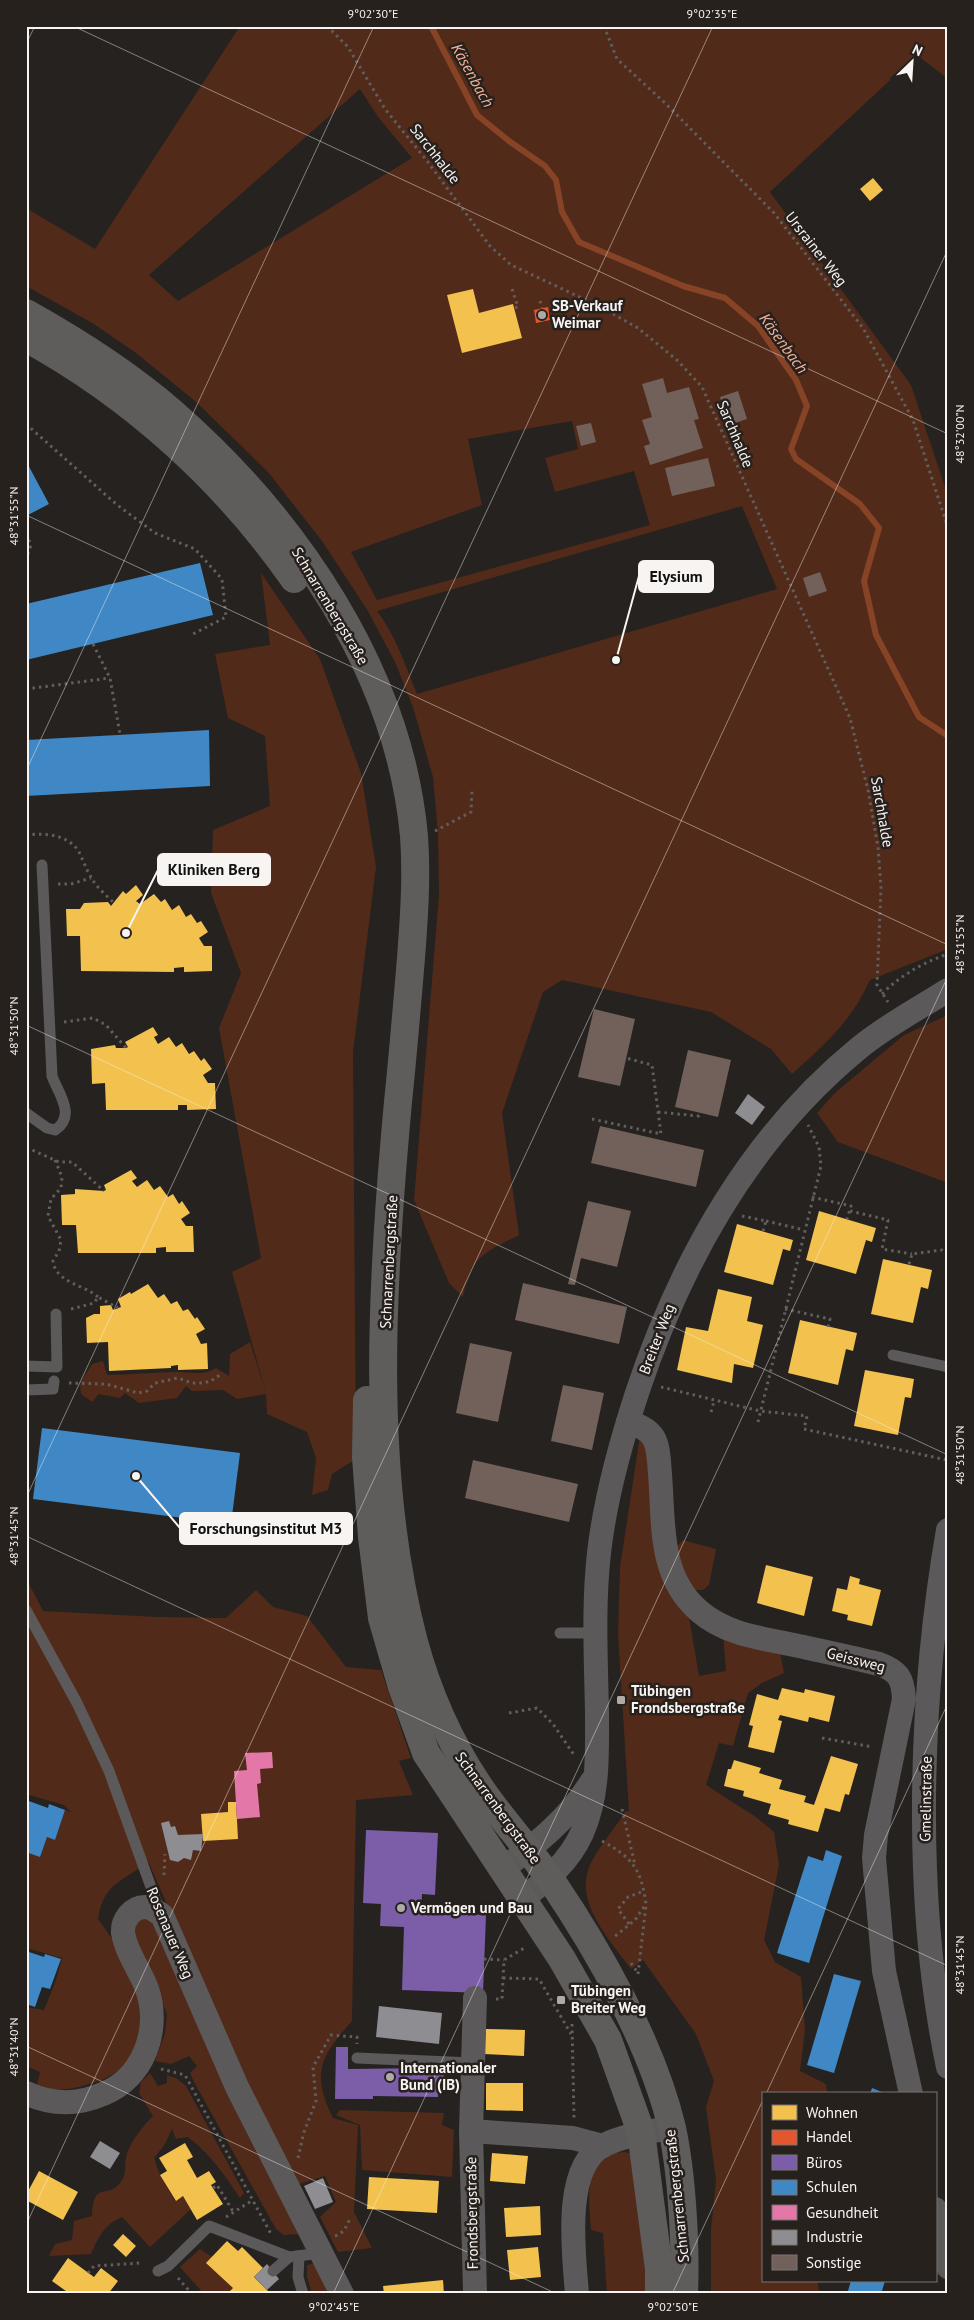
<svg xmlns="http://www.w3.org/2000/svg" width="974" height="2320" font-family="'PT Sans',sans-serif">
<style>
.green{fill:#522a19;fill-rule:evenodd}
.homes{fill:#f2c14e}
.shops{fill:#e4572e}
.offices{fill:#7b5ea7}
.schools{fill:#3f88c5}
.health{fill:#e377a8}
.industry{fill:#8d8d92}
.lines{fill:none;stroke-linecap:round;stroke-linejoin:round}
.stream{stroke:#874325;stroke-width:6}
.building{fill:#72615a}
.path{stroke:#615f5e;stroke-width:3;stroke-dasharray:2.5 4;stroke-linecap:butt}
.lane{stroke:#5b5959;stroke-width:11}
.street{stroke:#5b5959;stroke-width:24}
.secondary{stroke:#5e5d5c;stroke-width:28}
.ticks{fill:none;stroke:#f8f4f2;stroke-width:1;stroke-opacity:0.45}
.poi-dot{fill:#aeaaa8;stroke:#27211e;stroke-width:2}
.labels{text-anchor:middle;stroke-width:5;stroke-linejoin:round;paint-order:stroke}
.street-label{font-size:15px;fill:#f8f4f2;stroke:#27211e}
.poi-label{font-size:15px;font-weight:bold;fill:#f8f4f2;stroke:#27211e;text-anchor:start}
.water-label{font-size:16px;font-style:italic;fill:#f4b298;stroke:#27211e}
.leader{fill:none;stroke:#f8f4f2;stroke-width:2}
.callout-dot{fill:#f8f4f2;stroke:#27211e;stroke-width:2}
.callout{fill:#f8f4f2;stroke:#f8f4f2;stroke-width:2}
.callout-label{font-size:16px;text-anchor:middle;font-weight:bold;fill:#111}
.neatline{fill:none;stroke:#f8f4f2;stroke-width:2}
.ticks-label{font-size:12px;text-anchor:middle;fill:#f8f4f2}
</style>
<rect width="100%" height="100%" fill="#252220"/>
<g class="green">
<path d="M240 26H948V79L917 55 770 192 911 385 948 496V949L870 980C851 1022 825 1044 792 1074L771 1049 711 1012 562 980 543 992 502 1113 519 1235C484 1253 471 1256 463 1297L449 1283 414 1200 439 895 438 833 433 777 413 707 395 662 368 611 322 541 268 472 195 401 136 353 94 324 26 286V208L95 249ZM360 89 378 117 412 158 178 301 149 275ZM572 421 578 449 545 458 555 492 634 471 650 525 377 600 351 552 482 505 468 439ZM742 506 777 589 417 694C405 665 396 636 377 611Z"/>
<path d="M261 573 320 659 361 773 376 867 353 1052 356 1459 332 1474 328 1490 312 1495 316 1458 307 1432 267 1414 266 1394 237 1399 223 1390 192 1391 186 1386 177 1398 139 1403 125 1393 120 1398 99 1394 92 1402 81 1394 80 1383 92 1364 103 1361 107 1375C130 1375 154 1372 178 1372 191 1372 204 1376 216 1368L229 1376 230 1354 250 1342 266 1393 232 1272 261 1258 219 1028 241 973 211 893 213 830 270 806 265 736 228 718 215 654 270 645Z"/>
<polygon points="948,1015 948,1183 838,1142 817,1113 836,1092 904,1035"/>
<path d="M641 1429 688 1611 699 1676 726 1671 723 1634 780 1652 784 1673 762 1683 748 1693 733 1746 719 1743 706 1785 756 1817 774 1832 779 1865 764 1940 775 1962 801 1977 805 2030 800 2071 826 2084 827 2094H763V2281H817L820 2294H711V2230L716 2180 706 2107 714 2081 696 2034 643 1960 631 1969C610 1940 572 1901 591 1863 599 1847 615 1828 625 1812L629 1811 618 1634 620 1567Z"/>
<polygon points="683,1540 716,1549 709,1585 703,1590 693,1590 672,1551"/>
<path d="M26 1578 43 1611 157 1617 226 1618 256 1590 273 1607 307 1616 346 1667 381 1670 411 1758 399 1761 413 1795 356 1800 352 2021C320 2057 311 2073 333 2118L358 2125 354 2212 372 2248 338 2252 320 2217 336 2202 325 2176 296 2185 251 2096 148 1861C123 1883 104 1881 98 1919 134 1966 176 2057 93 2083 72 2089 58 2093 37 2085L40 2072 26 2066V2007L44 2010 56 1980 62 1958 26 1948V1852L47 1837 55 1840 65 1810 71 1812 64 1805 26 1794Z"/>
<polygon points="142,1916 155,1920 302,2234 284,2235 276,2229 194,2082 190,2073 197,2066 189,2056 171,2064 155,2061 165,2033 167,2014 136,1942 132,1922"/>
<path d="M150 2073 158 2086 167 2083V2075L176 2078 186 2086 244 2193 240 2198C225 2175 210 2154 188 2137L176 2139 172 2129 165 2144 154 2158 160 2175 175 2201 183 2196 191 2209 150 2247 122 2217C105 2224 98 2237 91 2254L49 2256 55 2244 72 2240 74 2221 92 2216C94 2177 109 2202 122 2180 127 2172 124 2166 126 2158 128 2144 144 2125 153 2116L139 2093 141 2082Z"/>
<polygon points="340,2110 444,2113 442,2125 454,2130 452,2177 362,2170 360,2125 336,2115"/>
<path d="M625 2152 636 2155 647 2294H607L603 2233 591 2230C589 2200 585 2179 603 2154Z"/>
<polygon points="200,2249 212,2257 233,2288 227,2294 204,2294 180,2267"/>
<polygon points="320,2262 327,2294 312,2294 307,2277 307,2265"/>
</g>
<g class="homes">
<polygon points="873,178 883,190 870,201 860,189"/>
<polygon points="473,289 479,313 513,304 522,338 462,353 447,295"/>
<polygon points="136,885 143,895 136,901 140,904 154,894 161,902 165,899 172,910 179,905 186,917 191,914 197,923 201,921 208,932 199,938 204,946 212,946 212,971 184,972 184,967 174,968 174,972 81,971 80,936 67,936 66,909 80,909 84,903 108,902 111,906 123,891 126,894"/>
<polygon points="153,1027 158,1035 154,1037 158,1044 169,1037 176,1047 182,1043 189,1054 194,1051 201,1061 204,1058 212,1069 203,1075 208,1083 215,1083 216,1109 187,1110 187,1105 178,1105 178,1110 106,1110 105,1083 92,1084 91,1049 115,1045 116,1048 126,1048 128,1047 125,1042"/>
<polygon points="131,1170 137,1178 132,1181 137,1187 147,1180 154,1190 160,1186 168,1197 173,1194 179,1204 182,1201 190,1213 181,1219 186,1226 193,1226 194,1252 166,1252 166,1247 156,1248 156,1253 78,1253 76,1225 62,1225 61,1195 75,1194 75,1189 104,1191 106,1190 104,1185"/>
<polygon points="819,1211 876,1228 872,1242 866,1240 856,1274 806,1260"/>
<polygon points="737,1224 793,1240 790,1251 783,1249 773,1285 724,1272"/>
<polygon points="883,1259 932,1270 928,1289 921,1287 913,1323 871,1314"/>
<polygon points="148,1284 158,1298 164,1294 171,1304 177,1301 183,1311 188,1309 195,1319 197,1317 205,1329 196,1334 201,1344 207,1343 208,1369 178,1370 178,1365 171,1366 171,1368 109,1371 108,1342 87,1343 86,1318 94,1314 100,1314 100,1306 111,1305 113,1310 121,1307 118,1299 130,1292 131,1294"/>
<polygon points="718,1289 752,1297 747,1321 763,1325 753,1368 734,1364 732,1383 677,1370 686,1327 708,1331"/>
<polygon points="800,1320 857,1333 853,1351 846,1349 838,1385 788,1373"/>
<polygon points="865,1370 914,1379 911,1398 905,1397 898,1435 854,1426"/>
<polygon points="766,1565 813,1577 804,1616 757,1603"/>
<polygon points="850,1576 860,1579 859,1584 881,1590 872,1626 847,1620 848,1615 832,1611 837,1588 847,1590"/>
<polygon points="782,1688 804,1693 805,1689 835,1696 829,1722 809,1717 808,1722 780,1715 778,1720 782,1721 774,1753 748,1747 753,1726 749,1725 757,1694 778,1700"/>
<polygon points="831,1756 858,1764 849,1795 845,1794 840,1812 825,1808 818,1832 788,1824 789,1820 768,1814 771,1804 743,1796 744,1791 724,1786 728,1769 731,1769 734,1760 761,1768 759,1773 782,1780 779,1789 806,1796 804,1802 814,1805"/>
<polygon points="228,1802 236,1802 238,1839 203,1841 201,1814 228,1812"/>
<polygon points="486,2029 525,2030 524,2056 484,2054"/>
<polygon points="486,2083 523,2083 523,2111 486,2110"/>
<polygon points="185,2143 193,2157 187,2160 197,2178 209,2171 216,2182 211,2185 223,2204 197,2220 183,2196 176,2201 160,2175 167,2171 159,2158"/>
<polygon points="492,2153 528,2156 525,2184 490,2181"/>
<polygon points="39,2171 78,2192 63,2220 26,2200 26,2195"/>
<polygon points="369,2177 439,2181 437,2213 367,2209"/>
<polygon points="540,2206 541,2235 506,2237 504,2208"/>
<polygon points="123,2234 136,2246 126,2257 113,2245"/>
<polygon points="227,2241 238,2251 242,2247 263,2268 254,2277 269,2292 267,2294 227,2294 233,2288 206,2263"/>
<polygon points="538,2247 541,2277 510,2280 507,2250"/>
<polygon points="68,2258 94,2277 101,2268 118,2281 108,2294 70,2294 52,2281"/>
<polygon points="443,2280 444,2294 384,2294 383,2286"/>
</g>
<polygon class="shops" points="548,307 550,320 536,323 534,310"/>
<g class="offices">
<polygon points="366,1830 438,1833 435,1895 422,1894 421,1912 486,1915 483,1993 402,1990 404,1927 380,1926 381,1904 363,1903"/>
<polygon points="336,2047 348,2047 348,2069 429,2068 429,2070 443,2070 445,2084 438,2085 438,2097 373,2096 373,2099 335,2099"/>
</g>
<g class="schools">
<polygon points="26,461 49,504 26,516"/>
<polygon points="200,563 213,615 26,660 26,604"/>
<polygon points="209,730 210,786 26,796 26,740"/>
<polygon points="42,1428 240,1453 231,1524 33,1499"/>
<polygon points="26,1800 48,1808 49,1804 65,1810 55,1840 47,1837 40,1857 26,1852"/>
<polygon points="826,1850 842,1856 809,1963 777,1953 808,1856 823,1861"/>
<polygon points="26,1951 44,1957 45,1954 61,1959 50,1989 42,1987 35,2007 26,2004"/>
<polygon points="834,1974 861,1981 834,2073 807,2065"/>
<polygon points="872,2088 887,2094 870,2094"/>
<polygon points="851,2281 885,2281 881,2294 847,2294"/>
</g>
<polygon class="health" points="272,1752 273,1768 260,1769 261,1783 257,1784 260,1817 237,1819 234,1771 247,1770 245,1753"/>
<g class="industry">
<polygon points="748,1094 765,1107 752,1125 735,1113"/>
<polygon points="169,1821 171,1827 175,1826 178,1835 203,1834 201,1851 193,1850 191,1860 184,1858 178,1862 170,1860 161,1823"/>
<polygon points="379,2006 442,2013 439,2044 376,2037"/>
<polygon points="100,2141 120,2153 110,2169 90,2157"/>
<polygon points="323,2178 333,2202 315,2209 304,2186"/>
<polygon points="267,2264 279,2279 267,2290 254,2277"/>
</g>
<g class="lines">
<polyline class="stream" points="431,26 477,115 509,141 545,166 556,180 562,212 579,242 683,286 725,298 758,326 796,380 807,406 791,449 796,459 860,504 879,528 864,581 876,635 919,717 948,736"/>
</g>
<g class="building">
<polygon points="663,378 667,393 689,387 699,419 694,420 703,448 650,465 644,446 650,444 642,420 652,417 642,384"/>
<polygon points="738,391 747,419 729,425 720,397"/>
<polygon points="591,423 596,442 581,446 576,426"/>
<polygon points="708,458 715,486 672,496 665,468"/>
<polygon points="820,572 827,591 809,597 803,578"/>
<polygon points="594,1009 635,1019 620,1086 578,1077"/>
<polygon points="688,1050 731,1060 718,1117 675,1107"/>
<polygon points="600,1126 704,1150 696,1187 591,1163"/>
<polygon points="588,1201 631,1211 617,1267 581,1258 575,1285 568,1284"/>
<polygon points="523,1283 627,1307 619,1344 515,1320"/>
<polygon points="470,1343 512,1352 498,1422 456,1413"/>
<polygon points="563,1385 604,1393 592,1450 551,1441"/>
<polygon points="473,1460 578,1484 569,1522 465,1498"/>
</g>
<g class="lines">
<g class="path">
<polyline points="327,26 348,47 385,109 427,161 490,246 511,265 597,305 638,328 678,361 702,387 850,718 868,790 878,847 881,888 877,985 888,1002"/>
<polyline points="604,26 617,59 664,102 774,213 863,328 913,420 948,528"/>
<polyline points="512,289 518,307 514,308"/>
<polyline points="540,301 542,308"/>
<polyline points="26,424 116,504 155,533 195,549 222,579 226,617 193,634"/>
<polyline points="26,534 31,545 26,559"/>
<polyline points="93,644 110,678 120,734"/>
<polyline points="26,689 110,678"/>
<polyline points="435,831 471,812 472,791"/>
<path d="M26 835C45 833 68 834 79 852 83 860 86 869 91 877 96 887 106 895 114 903"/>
<polyline points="58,884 71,884 91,878"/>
<path d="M882 994C901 975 922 963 948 954"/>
<polyline points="64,1022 93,1018 106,1025 126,1048"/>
<polyline points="658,1112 699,1116 700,1112"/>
<polyline points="592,1119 661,1134 652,1065 626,1058"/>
<polyline points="26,1150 32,1150 59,1162 72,1162 104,1191"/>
<path d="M55 1160 62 1177 61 1188 51 1199 48 1216 61 1240 59 1251 53 1261C56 1283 83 1284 98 1297"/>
<polyline points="812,1197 851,1206 847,1219"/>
<polyline points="850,1211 888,1220 882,1249 912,1254"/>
<polyline points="742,1216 766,1221 763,1231"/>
<polyline points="766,1221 804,1230"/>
<polyline points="909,1264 912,1254 942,1250 948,1254"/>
<polyline points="71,1309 94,1303 98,1297 118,1308"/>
<polyline points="785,1309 830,1319 828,1327"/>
<polyline points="69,1383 106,1384 138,1393 147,1391 155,1383 178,1378 192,1383 203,1383 211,1381 221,1374"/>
<polyline points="661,1387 760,1411 807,1416 804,1429 947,1460"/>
<polyline points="711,1412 714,1401"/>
<polyline points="758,1422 821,1166 819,1147 808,1125"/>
<polyline points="509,1713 537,1708 553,1724 574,1755"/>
<polyline points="822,1738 873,1747"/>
<polyline points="622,1809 635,1865"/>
<path d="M602 1841C633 1858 641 1869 646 1904L635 1920 614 1937"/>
<polyline points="164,1875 165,1854"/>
<polyline points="629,1924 618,1909 628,1897 644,1891"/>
<polyline points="484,1959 504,1960"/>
<polyline points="631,1963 638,1973"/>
<polyline points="638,1974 646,1905"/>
<polyline points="503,1978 539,1979 571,2034"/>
<polyline points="496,1999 502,1999 504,1960 526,1947"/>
<polyline points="572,2024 574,2118"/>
<polyline points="161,2069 185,2075 271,2234"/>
<polyline points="298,2158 304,2132 316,2101 313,2067 331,2035 357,2037 357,2044"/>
<polyline points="213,2188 217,2185 234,2213"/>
<polyline points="226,2217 253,2200"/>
<path d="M335 2236C344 2233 347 2226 350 2218"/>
<polyline points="88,2273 94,2266 140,2263"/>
<polyline points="178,2278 192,2294"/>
</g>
<g class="lane">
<path d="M26 1113 47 1128 55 1130C77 1116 58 1093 52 1076L42 865"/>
<polyline points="893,1355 948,1367"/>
<polyline points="26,1366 57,1367 56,1314"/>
<polyline points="26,1390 53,1389 54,1381"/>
<polyline points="26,1610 77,1703 109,1771 160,1912"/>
<polyline points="560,1633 596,1633"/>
<polyline points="357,2058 473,2063"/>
<polyline points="299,2256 298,2277 303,2294"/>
<polyline points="158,2271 168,2266 209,2226 289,2257 321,2253"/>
<polyline points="273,2271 289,2257"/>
</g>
<g class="street">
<path d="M628 1422C637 1425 647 1428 653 1437 659 1446 659 1463 660 1474 664 1522 658 1576 699 1611 725 1634 761 1638 794 1645 822 1651 851 1657 879 1664 898 1671 903 1678 904 1699L876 1835 874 1858 884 1971 911 2094"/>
<path d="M948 1530C919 1697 913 1901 948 2067"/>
<path d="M502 1869C536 1845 570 1817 592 1781"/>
<path d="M522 1899C546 1881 569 1862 582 1833 599 1795 597 1754 597 1713 596 1660 593 1606 599 1553 605 1499 620 1445 637 1393 681 1261 750 1137 859 1048 887 1025 918 1009 948 990"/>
<path d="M26 2093C52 2105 78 2105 103 2094 144 2078 161 2029 147 1989 140 1970 126 1952 123 1933 122 1920 132 1907 145 1907 151 1907 157 1912 162 1915L237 2087 342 2294"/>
<polyline points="471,2131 573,2138 603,2146"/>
<polyline points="935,2209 948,2267"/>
<polyline points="475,2294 471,2131 475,1998"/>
<path d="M577 2294C574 2255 562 2166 604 2145 625 2135 649 2131 671 2128"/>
</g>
<g class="secondary">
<path d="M26 313C78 342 128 374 173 413 295 520 399 671 414 836 417 877 414 918 411 958 407 1006 403 1054 398 1102 382 1275 369 1472 414 1642 428 1693 448 1739 477 1783 499 1817 528 1847 551 1880 599 1951 652 2044 672 2128 682 2175 686 2245 684 2294"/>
<path d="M26 338C132 396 225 480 294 579"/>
<polyline points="367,1400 366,1457 372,1537 382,1618 402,1687 426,1753 562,1959 608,2040 641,2132 659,2269 659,2294"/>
</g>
</g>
<path class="ticks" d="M73 26 948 434M26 44 35 26M26 515 948 945M26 771 374 26M26 1025 948 1455M26 1498 713 26M26 1536 948 1966M26 2046 557 2294M766 2094 948 1703M26 2225 948 249M333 2294 948 976M672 2294 763 2100"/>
<g class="poi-dot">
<circle cx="542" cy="315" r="5"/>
<rect x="616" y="1695" width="10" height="10" rx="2.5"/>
<circle cx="401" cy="1908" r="5"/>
<rect x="556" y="1995" width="10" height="10" rx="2.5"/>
<circle cx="390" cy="2077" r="5"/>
</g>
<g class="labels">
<g class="street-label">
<text transform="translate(435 154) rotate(52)" y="5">Sarchhalde</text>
<text transform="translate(816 249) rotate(52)" y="5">Ursrainer Weg</text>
<text transform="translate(735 434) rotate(67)" y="5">Sarchhalde</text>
<text transform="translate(330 606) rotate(59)" y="5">Schnarrenbergstraße</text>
<text transform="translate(882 812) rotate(80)" y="5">Sarchhalde</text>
<text transform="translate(389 1262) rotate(-87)" y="5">Schnarrenbergstraße</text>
<text transform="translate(657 1339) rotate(-69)" y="5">Breiter Weg</text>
<text transform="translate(856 1660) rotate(14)" y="5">Geissweg</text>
<text transform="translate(926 1799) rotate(-89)" y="5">Gmelinstraße</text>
<text transform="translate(498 1808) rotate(54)" y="5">Schnarrenbergstraße</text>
<text transform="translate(170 1933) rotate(67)" y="5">Rosenauer Weg</text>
<text transform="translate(677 2196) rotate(-96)" y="5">Schnarrenbergstraße</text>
<text transform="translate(472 2213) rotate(-91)" y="5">Frondsbergstraße</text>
</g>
<g class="poi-label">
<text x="552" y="311">SB-Verkauf<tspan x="552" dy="17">Weimar</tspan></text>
<text x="631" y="1696">Tübingen<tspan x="631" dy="17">Frondsbergstraße</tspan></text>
<text x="411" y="1913">Vermögen und Bau</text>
<text x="571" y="1996">Tübingen<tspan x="571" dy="17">Breiter Weg</tspan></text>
<text x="400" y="2073">Internationaler<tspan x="400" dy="17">Bund (IB)</tspan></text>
</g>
<g class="water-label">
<text transform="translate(473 75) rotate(61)" y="6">Käsenbach</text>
<text transform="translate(784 343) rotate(54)" y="6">Käsenbach</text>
</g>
</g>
<path class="leader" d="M616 660L639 576M126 933L158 870M136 1476L180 1528"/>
<g class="callout-dot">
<circle cx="616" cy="660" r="5"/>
<circle cx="126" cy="933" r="5"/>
<circle cx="136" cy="1476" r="5"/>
</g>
<g class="callout">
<rect x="639" y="561" width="74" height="31" rx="5"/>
<rect x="158" y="854" width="112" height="31" rx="5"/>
<rect x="180" y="1513" width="172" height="31" rx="5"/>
</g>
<g class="callout-label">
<text x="676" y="582">Elysium</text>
<text x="214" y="875">Kliniken Berg</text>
<text x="266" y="1534">Forschungsinstitut M3</text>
</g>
<rect width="974" height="2320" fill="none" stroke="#27211e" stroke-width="55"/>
<rect x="762" y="2092" width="175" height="190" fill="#27211e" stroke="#7b7573"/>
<rect x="772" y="2105" width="25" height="15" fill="#f2c14e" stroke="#7b7573"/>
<text x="806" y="2118" font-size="15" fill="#f8f4f2">Wohnen</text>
<rect x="772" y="2130" width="25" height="15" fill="#e4572e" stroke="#7b7573"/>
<text x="806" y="2142" font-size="15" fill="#f8f4f2">Handel</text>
<rect x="772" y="2155" width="25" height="15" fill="#7b5ea7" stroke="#7b7573"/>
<text x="806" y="2168" font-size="15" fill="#f8f4f2">Büros</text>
<rect x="772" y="2180" width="25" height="15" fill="#3f88c5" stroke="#7b7573"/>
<text x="806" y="2192" font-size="15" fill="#f8f4f2">Schulen</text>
<rect x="772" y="2205" width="25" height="15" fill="#e377a8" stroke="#7b7573"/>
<text x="806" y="2218" font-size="15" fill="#f8f4f2">Gesundheit</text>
<rect x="772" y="2230" width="25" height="15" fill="#8d8d92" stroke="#7b7573"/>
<text x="806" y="2242" font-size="15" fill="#f8f4f2">Industrie</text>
<rect x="772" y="2255" width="25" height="15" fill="#72615a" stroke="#7b7573"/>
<text x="806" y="2268" font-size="15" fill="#f8f4f2">Sonstige</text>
<g transform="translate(912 62) rotate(25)" stroke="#27211e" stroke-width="4" paint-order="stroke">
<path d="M0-4L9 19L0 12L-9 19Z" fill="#f8f4f2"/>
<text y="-8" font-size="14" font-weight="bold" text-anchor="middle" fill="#f8f4f2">N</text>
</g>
<rect x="28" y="28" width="918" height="2264" class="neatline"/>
<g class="ticks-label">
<text x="373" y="18">9°02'30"E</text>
<text x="712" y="18">9°02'35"E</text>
<text transform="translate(960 434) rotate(-90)" y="4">48°32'00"N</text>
<text transform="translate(14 516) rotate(-90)" y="4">48°31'55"N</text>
<text transform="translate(960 944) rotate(-90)" y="4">48°31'55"N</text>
<text transform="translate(14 1026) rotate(-90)" y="4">48°31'50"N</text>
<text transform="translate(960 1455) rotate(-90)" y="4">48°31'50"N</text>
<text transform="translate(14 1536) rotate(-90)" y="4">48°31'45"N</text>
<text transform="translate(960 1965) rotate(-90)" y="4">48°31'45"N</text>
<text transform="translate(14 2047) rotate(-90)" y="4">48°31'40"N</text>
<text x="334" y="2311">9°02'45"E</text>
<text x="673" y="2311">9°02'50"E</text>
</g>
</svg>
